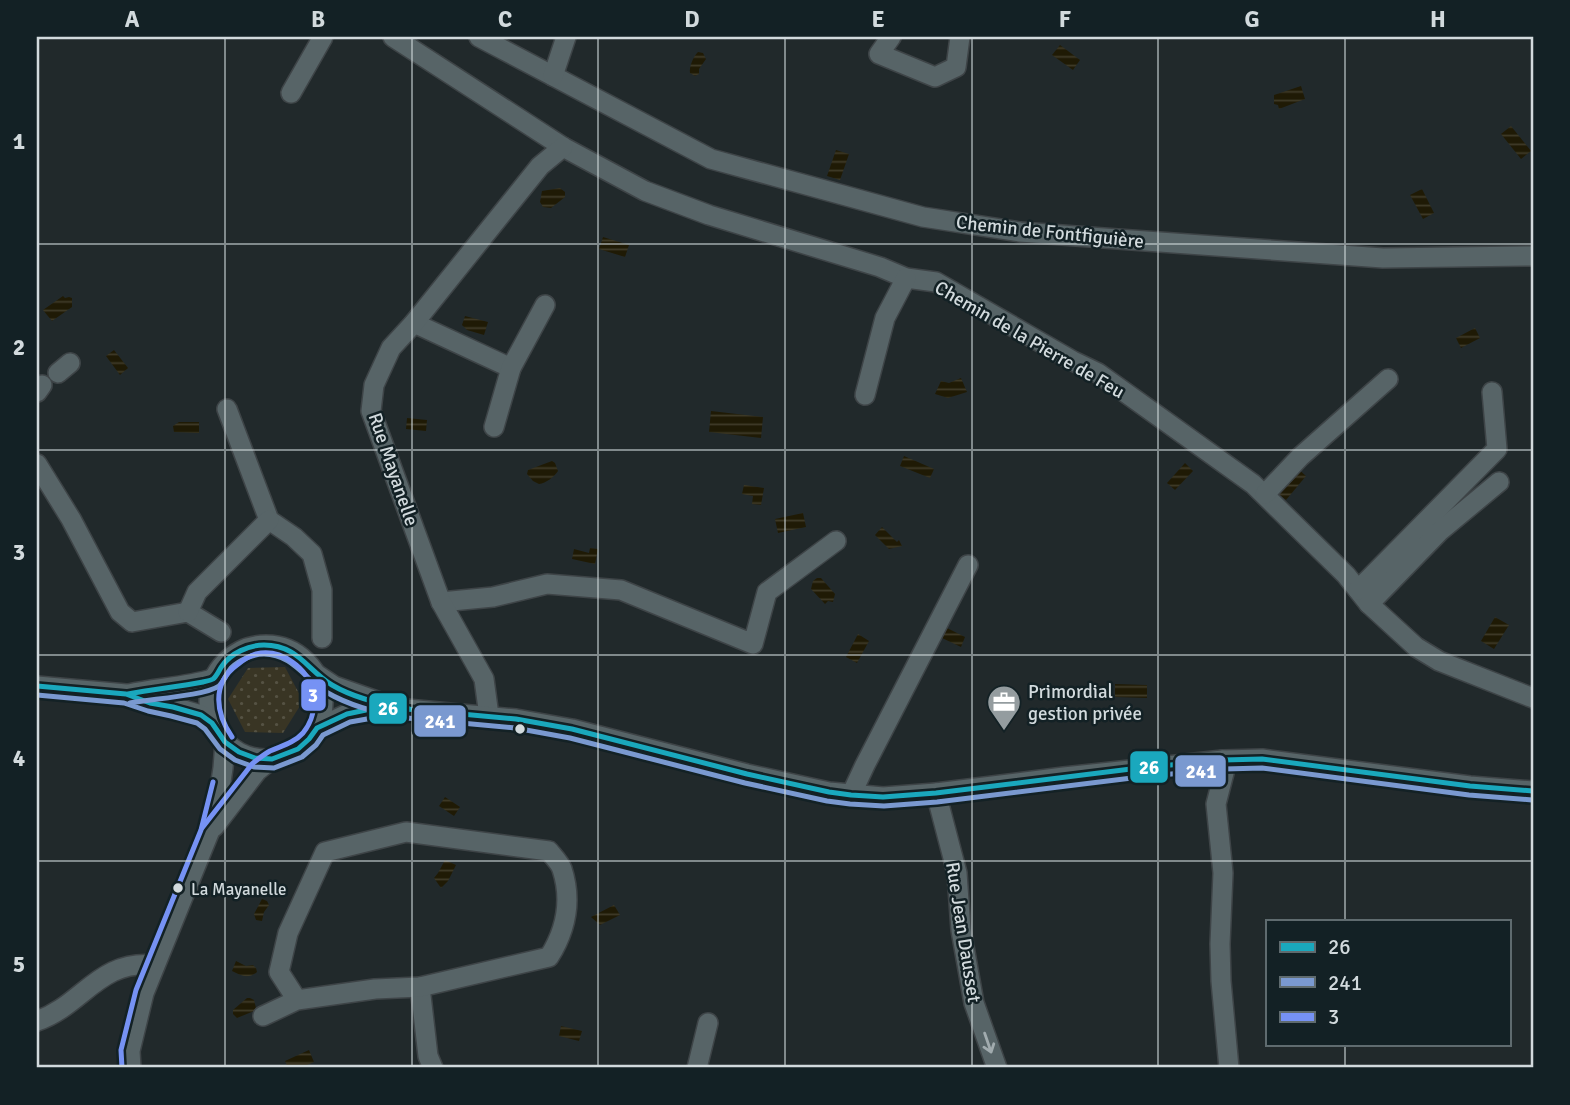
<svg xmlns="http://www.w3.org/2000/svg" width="1570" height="1105" font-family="Signika,sans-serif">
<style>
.grass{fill:url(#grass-dots)}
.water{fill:url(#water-rules)}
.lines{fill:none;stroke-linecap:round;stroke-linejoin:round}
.minor-casing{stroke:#3e4447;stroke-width:22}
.minor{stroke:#576467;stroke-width:19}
.bus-1-casing{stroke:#132125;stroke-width:10}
.bus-2-casing{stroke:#132125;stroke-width:10}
.bus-3-casing{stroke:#132125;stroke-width:10}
.bus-1{stroke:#1aa8bd;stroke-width:5}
.bus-2{stroke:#7a99d0;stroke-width:5}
.bus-3{stroke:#7692f4;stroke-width:5}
.oneway{stroke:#a1abae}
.grid{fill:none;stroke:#d2dadd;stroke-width:2;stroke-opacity:0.55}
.bus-dot{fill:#d2dadd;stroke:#132125;stroke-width:2.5}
.labels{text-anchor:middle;stroke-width:5;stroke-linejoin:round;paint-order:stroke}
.bus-label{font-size:17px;fill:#d2dadd;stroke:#132125;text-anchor:start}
.street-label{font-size:19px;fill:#d2dadd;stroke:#132125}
.poi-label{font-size:19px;fill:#d2dadd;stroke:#132125;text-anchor:start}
.line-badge{stroke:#132125;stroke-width:2.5}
.badge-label{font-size:19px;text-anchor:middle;font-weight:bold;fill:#fff}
.neatline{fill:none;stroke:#d2dadd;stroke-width:2.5}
.grid-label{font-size:23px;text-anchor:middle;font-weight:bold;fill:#d2dadd}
</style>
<defs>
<pattern id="grass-dots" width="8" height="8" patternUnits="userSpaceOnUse" patternTransform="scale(1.75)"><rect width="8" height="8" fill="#393524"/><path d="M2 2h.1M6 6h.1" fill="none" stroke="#555243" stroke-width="1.8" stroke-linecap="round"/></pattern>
<pattern id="water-rules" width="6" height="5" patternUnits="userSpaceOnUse" patternTransform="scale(1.75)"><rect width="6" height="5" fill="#1f1a05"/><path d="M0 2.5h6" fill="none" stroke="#3f3b29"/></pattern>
</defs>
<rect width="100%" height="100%" fill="#21292b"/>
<polygon class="grass" points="285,667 303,701 283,733 245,732 228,699 248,668"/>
<g class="water">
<polygon points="1060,45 1080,60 1073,70 1052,55"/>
<path d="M698 52 703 53 706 59 699 69V74L695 76 690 73C689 67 693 57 698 52Z"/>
<polygon points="1301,86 1305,99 1279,109 1278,105 1274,104 1274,95"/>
<polygon points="1511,126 1531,151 1521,159 1501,134"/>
<polygon points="836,150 849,154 840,180 827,176"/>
<polygon points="560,188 565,192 565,197 551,208 543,207 540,202 542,191"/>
<polygon points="1422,189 1434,213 1423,219 1410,195"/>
<polygon points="603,237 629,245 625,257 599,249"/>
<polygon points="63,296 65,298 69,297 72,298 72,307 52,321 43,310"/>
<polygon points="465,316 488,322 484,335 467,330 462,325"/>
<polygon points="1475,328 1480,338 1461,348 1456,338"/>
<polygon points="114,350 128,368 120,375 106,356"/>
<polygon points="961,378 967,392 948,398 935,394 941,381 949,383"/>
<polygon points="711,411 763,417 761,438 709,432"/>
<polygon points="407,418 427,420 426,431 406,429"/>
<polygon points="179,422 199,422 199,433 174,432 173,426"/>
<polygon points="904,456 934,469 930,478 900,466"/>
<path d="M552 461 555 463 558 471C554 477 546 483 539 484L533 481 527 474 528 470Z"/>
<polygon points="1185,463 1193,471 1175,490 1167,483"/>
<polygon points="1296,467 1306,476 1286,500 1276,492"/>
<polygon points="744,485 764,488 761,505 752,504 753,496 742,494"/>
<polygon points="803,513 806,527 778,533 775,519"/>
<polygon points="882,527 897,542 899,540 902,546 889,549 875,535"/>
<polygon points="590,548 598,549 595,564 572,559 574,549 589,553"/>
<polygon points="817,578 821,578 835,594 833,602 828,601 825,604 811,589 813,581"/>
<polygon points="1495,617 1509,625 1494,649 1481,641"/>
<polygon points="947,628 965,637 961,647 942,638"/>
<polygon points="858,634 869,641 857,663 846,657"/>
<polygon points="1115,684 1147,685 1147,698 1115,697"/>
<polygon points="445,797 460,807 454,816 439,806"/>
<polygon points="445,860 456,865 448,881 441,888 434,878 438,873"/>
<polygon points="262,899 267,901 269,905 264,912 262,921 256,920 254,914"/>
<polygon points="614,905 620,915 600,925 591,917"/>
<path d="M236 961 246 966 253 965 256 968 257 972C248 980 240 975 232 971Z"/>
<polygon points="247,998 250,998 254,1000 256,1008 254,1011 237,1018 233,1014 233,1010"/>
<polygon points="561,1026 582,1031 579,1041 559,1036"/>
<polygon points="309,1050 314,1062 300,1068 288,1068 285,1061"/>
</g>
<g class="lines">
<g class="minor-casing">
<g id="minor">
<polyline points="393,37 563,147 645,191 709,215 880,267 906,278 936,282 1073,361 1098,373 1253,484 1346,575 1369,604 1416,647 1439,661 1533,698"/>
<polyline points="479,37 711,159 923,217 1020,232 1383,258 1533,256"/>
<polyline points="891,37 879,54 935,77 956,67 960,37"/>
<polyline points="553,76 566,37"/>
<polyline points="291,93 323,37"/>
<polyline points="414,323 511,368"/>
<polyline points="58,373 70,363"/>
<polyline points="37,392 42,385"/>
<polyline points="865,395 885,318 906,278"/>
<polyline points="227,409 269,520 294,537 312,554 322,590 322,638"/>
<polyline points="494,427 511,368 545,305"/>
<polyline points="37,464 71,519 120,612 132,622 188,612 221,632"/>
<polyline points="1265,494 1300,457 1388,379"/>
<polyline points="1358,590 1497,449 1492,392"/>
<polyline points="441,602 493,597 547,584 621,590 753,644 767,592 836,541"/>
<polyline points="1369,604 1440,531 1499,482"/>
<polyline points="188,612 197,592 269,520"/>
<circle cx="266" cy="702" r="57"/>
<polyline points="316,674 334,686 388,705"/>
<polyline points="37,686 126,694 150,703 173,707 201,715 212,723"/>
<path d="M129 694C157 688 185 687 213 679"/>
<polyline points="489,716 484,679 441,602 371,411 374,385 391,348 414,323 540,166 563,147"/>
<polyline points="317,728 347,714 366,710 396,708 516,719 572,729 747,774 829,792 883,797 936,793 1064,777 1223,760 1262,759 1470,786 1533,791"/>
<polyline points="1223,760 1224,773 1216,804 1223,873 1220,944 1221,981 1229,1068"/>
<polyline points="936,793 957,873 961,930 974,1003 997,1068"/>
<polyline points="851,795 865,765 968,565"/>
<polyline points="214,827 257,771 272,759"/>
<polyline points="420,987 428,1056 433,1068"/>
<path d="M263 1016 297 1000 375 989 420 987 549 957C566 930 572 900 562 869 560 863 553 856 549 851L406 832 325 852 288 933 279 972 297 1000"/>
<path d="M37 1021C83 1005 99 959 155 965"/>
<polyline points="131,1068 130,1051 144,993 209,833 219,795 223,768 225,742"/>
<polyline points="697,1068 708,1023"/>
</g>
</g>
<use href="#minor" class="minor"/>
<g class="bus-1-casing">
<g id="bus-1">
<polyline points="37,686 126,694 150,703 173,707 201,715 212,723 225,742 239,752 255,758 272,759 298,749 309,739 317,728 347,714 366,710 396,708 516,719 572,729 747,774 829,792 851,795 883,797 936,793 1139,768 1223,760 1262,759 1470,786 1533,791"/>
<path d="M128 694C153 689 178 687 203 682 205 681 210 681 213 679 217 676 219 670 222 666 231 653 249 645 264 645 298 645 307 670 332 685 354 698 384 705 409 709"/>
</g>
</g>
<g class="bus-2-casing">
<g id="bus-2">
<polyline points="37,695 124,703 148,711 171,716 197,723 205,729 220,749 235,760 254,767 274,768 302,757 316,745 323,735 350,722 367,719 396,717 515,728 570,738 745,783 827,801 850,804 884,806 937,802 1140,777 1224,769 1262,768 1469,795 1532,800"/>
<path d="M130 703C149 699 205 696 219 686 224 681 226 674 231 668 239 660 253 654 264 654 292 654 305 679 326 692 350 706 381 714 408 718"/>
</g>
</g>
<g class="bus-3-casing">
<g id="bus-3">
<path d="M202 828 252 764C258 759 263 755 270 751 281 746 294 743 303 733 312 722 316 707 313 692 308 668 281 648 256 654 249 656 242 661 237 665 211 684 216 714 232 737"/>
<polyline points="122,1068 121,1050 136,990 201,830 213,782"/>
</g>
</g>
<use href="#bus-1" class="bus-1"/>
<use href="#bus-2" class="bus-2"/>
<use href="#bus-3" class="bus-3"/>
</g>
<defs><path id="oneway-shaft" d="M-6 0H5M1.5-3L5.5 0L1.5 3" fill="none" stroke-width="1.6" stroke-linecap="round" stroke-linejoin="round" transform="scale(1.75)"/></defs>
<use class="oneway" href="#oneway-shaft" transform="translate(988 1043) rotate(71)"/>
<path class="grid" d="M225 37V1068M412 37V1068M598 37V1068M785 37V1068M972 37V1068M1158 37V1068M1345 37V921M37 244H1533M37 450H1533M37 655H1533M37 861H1533M1345 1044V1068"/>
<defs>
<g id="office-pin" transform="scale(1.75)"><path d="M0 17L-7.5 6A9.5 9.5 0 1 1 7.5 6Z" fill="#949c9f" stroke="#132125"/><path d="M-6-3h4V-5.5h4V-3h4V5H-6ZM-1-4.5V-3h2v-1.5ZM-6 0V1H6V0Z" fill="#fff"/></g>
</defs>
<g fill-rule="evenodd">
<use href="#office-pin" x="1004" y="702"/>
</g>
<g class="bus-dot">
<circle cx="520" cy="729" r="6"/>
<circle cx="178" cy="888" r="6"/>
</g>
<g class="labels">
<g class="bus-label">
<text x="191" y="895">La Mayanelle</text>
</g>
<g class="street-label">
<text transform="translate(1050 231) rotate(6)" y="7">Chemin de Fontfiguière</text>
<text transform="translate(1030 339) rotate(30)" y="7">Chemin de la Pierre de Feu</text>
<text transform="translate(394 469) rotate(71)" y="7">Rue Mayanelle</text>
<text transform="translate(964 932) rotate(81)" y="7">Rue Jean Dausset</text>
</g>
<g class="poi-label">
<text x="1028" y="698">Primordial<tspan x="1028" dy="22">gestion privée</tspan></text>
</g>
</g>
<g class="line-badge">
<rect x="300" y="678" width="27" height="34" rx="7" fill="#7692f4"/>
<rect x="368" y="692" width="40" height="33" rx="7" fill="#1aa8bd"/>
<rect x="413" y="704" width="54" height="34" rx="7" fill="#7a99d0"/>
<rect x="1129" y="750" width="40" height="34" rx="7" fill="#1aa8bd"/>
<rect x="1174" y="754" width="53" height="34" rx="7" fill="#7a99d0"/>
</g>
<g class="badge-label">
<text x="313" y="702">3</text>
<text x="388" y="715">26</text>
<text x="440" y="728">241</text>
<text x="1149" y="774">26</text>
<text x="1201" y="778">241</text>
</g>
<rect width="1570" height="1105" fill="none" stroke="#132125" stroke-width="77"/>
<rect x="1266" y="920" width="245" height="126" fill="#132125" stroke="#5f6b6f" stroke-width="2"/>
<rect x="1280" y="942" width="35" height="10" fill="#1aa8bd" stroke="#5f6b6f" stroke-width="2"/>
<text x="1328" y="954" font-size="21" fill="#d2dadd">26</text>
<rect x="1280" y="977" width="35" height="10" fill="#7a99d0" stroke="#5f6b6f" stroke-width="2"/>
<text x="1328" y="990" font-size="21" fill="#d2dadd">241</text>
<rect x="1280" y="1012" width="35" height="10" fill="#7692f4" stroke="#5f6b6f" stroke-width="2"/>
<text x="1328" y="1024" font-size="21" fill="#d2dadd">3</text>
<rect x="38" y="38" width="1494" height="1028" class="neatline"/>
<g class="grid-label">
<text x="132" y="27">A</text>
<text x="318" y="27">B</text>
<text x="505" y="27">C</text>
<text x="692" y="27">D</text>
<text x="878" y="27">E</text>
<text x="1065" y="27">F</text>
<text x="1252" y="27">G</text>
<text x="1438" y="27">H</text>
<text x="19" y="149">1</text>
<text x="19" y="355">2</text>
<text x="19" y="560">3</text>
<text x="19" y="766">4</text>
<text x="19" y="972">5</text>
</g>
</svg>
